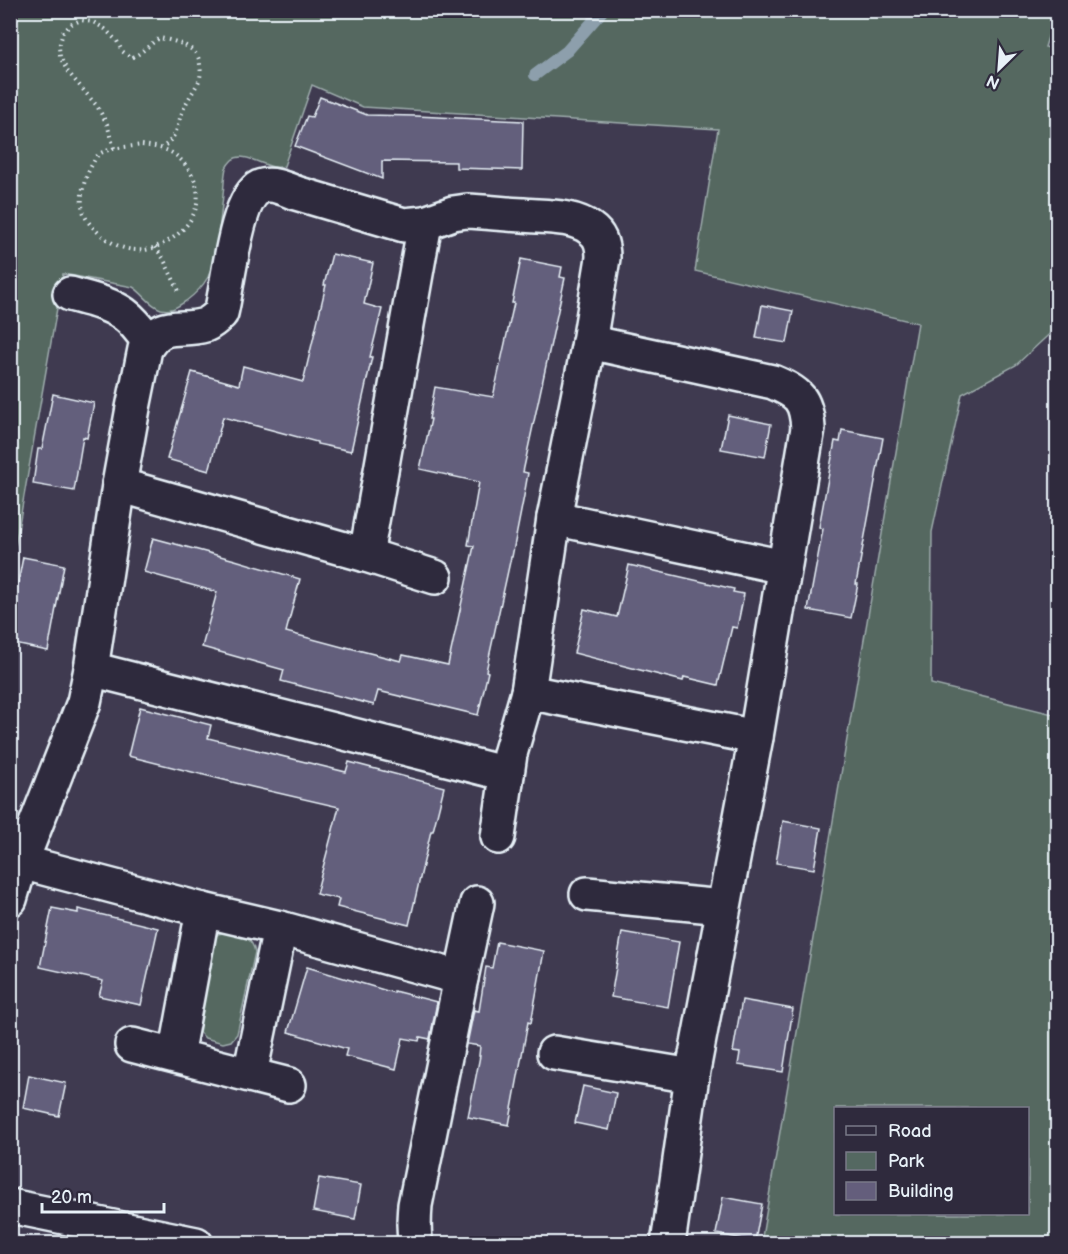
<svg xmlns="http://www.w3.org/2000/svg" width="1068" height="1254" font-family="'Balsamiq Sans',sans-serif">
<style>
.green{fill:#546861;stroke:#9eacac;stroke-width:1.5;fill-rule:evenodd}
.lines{fill:none;stroke-linecap:round;stroke-linejoin:round}
.stream{stroke:#8d9fac;stroke-width:12}
.building{fill:#645e7c;stroke:#e8f1f8;stroke-width:1.5}
.street-casing{stroke:#e8f1f8;stroke-width:38}
.path{stroke:#e8f1f8;stroke-width:4;stroke-dasharray:1.5 4.5;stroke-linecap:butt}
.street{stroke:#2f2a3d;stroke-width:33}
</style>
<rect width="100%" height="100%" fill="#3f3a50"/>
<filter id="ink" filterUnits="userSpaceOnUse"><feTurbulence type="fractalNoise" baseFrequency=".0167" numOctaves="2"/><feDisplacementMap in="SourceGraphic" scale="12" xChannelSelector="R" yChannelSelector="G"/><feConvolveMatrix kernelMatrix="1 2 1 2 8 2 1 2 1" color-interpolation-filters="sRGB"/></filter>
<g filter="url(#ink)">
<g class="green">
<path d="M11 11H1056L1045 47 1058 50 1057 327 1016 365 962 394 932 532 931 684 1057 715V1243H761L918 323 695 271 718 129 363 107 312 85 284 166C269 173 246 149 232 160 229 163 228 164 226 168 224 176 224 186 223 195 221 216 217 258 208 277 203 286 194 295 186 301 178 306 172 312 161 309 149 305 143 293 133 287L63 274 11 570ZM836 1108H1028V1214H836Z"/>
<path d="M226 932C241 935 251 935 255 952L237 1034 231 1041 223 1043 205 1038 198 1031 196 1021 213 940 218 934Z"/>
</g>
<g class="lines">
<polyline class="stream" points="535,75 567,51 603,10"/>
</g>
<g class="building">
<polygon points="320,97 367,115 416,116 523,121 522,170 456,168 456,162 382,161 382,179 295,146 307,116 312,117"/>
<polygon points="332,254 373,263 364,304 382,309 370,357 372,357 351,451 317,444 317,442 223,417 209,471 167,459 192,372 239,385 243,366 303,382 326,285 324,285"/>
<polygon points="521,259 562,267 560,277 565,278 523,472 528,473 524,496 512,557 511,557 486,671 488,672 478,715 378,691 374,705 281,681 284,670 202,647 217,592 144,572 153,538 235,560 300,579 286,632 346,648 346,647 401,661 403,655 448,665 474,546 468,545 479,482 420,469 431,419 429,419 435,387 493,397 514,303 512,303"/>
<polygon points="762,305 793,311 787,343 756,338"/>
<polygon points="53,394 94,403 87,438 83,437 74,491 33,484 38,449 42,449"/>
<polygon points="728,415 771,424 765,457 721,449"/>
<polygon points="842,430 883,438 856,584 858,584 851,618 808,610 823,529 819,527 835,441 840,442"/>
<polygon points="23,557 64,565 48,651 10,643 10,625"/>
<polygon points="629,565 734,589 733,592 744,594 737,628 732,627 718,685 684,677 683,681 574,653 584,609 617,617"/>
<polygon points="140,707 211,725 208,738 346,772 349,762 444,787 433,831 431,831 409,925 337,907 339,899 316,894 339,807 252,787 128,756"/>
<polygon points="783,821 821,828 814,869 776,863"/>
<polygon points="52,908 78,913 78,909 158,928 141,1005 99,996 103,981 40,967"/>
<polygon points="622,932 679,942 668,1007 611,997"/>
<polygon points="497,942 544,951 531,1023 528,1022 509,1125 468,1117 480,1056 479,1056 480,1046 467,1044 474,1010 479,1011 486,967 492,968"/>
<polygon points="307,967 394,993 394,991 437,1002 430,1039 420,1037 419,1041 403,1038 396,1069 345,1056 347,1049 288,1032"/>
<polygon points="742,1000 793,1009 783,1072 738,1065 740,1053 733,1052"/>
<polygon points="29,1075 66,1083 59,1116 23,1108"/>
<polygon points="583,1086 616,1093 609,1130 575,1123"/>
<polygon points="319,1178 361,1185 355,1219 313,1211"/>
<polygon points="723,1197 762,1204 755,1241 716,1234"/>
</g>
<g class="lines">
<g class="street-casing">
<g id="street">
<path d="M70 294C88 299 108 303 124 314 134 321 142 332 149 342"/>
<path d="M589 342 773 382C799 393 806 399 808 428L756 737 692 1076 668 1244"/>
<polyline points="119,485 366,555 425,223"/>
<polyline points="554,518 784,567"/>
<polyline points="366,555 435,577"/>
<path d="M91 669 119 485 133 408 145 349C163 318 180 333 205 325 212 322 216 318 221 313 228 287 235 199 260 187 271 182 286 189 296 193L404 225 425 223 453 213 467 211C486 212 504 214 523 215 545 217 573 215 591 229 601 236 603 246 603 258L589 342 554 518 528 692 510 754 498 837"/>
<polyline points="528,692 756,737"/>
<path d="M21 862 203 910 280 928 461 978 415 1205C414 1218 413 1231 416 1244"/>
<polyline points="587,894 723,907"/>
<polyline points="10,899 21,862 84,702 91,669 507,774"/>
<polyline points="461,978 477,903"/>
<polyline points="132,1045 289,1085"/>
<polyline points="554,1053 692,1076"/>
<polyline points="176,1056 203,910"/>
<polyline points="250,1074 280,928"/>
<polyline points="10,1206 196,1244"/>
</g>
</g>
<g class="path">
<path d="M142 145C166 148 177 151 191 173 208 202 190 231 162 244 155 248 145 251 136 250 117 249 101 237 90 224 75 206 83 180 93 163 95 159 97 155 101 153 113 147 129 147 142 145Z"/>
<path d="M114 148 107 124 97 106 68 72 60 57 59 47 63 32 72 24 81 20 93 22 105 29 117 41 122 51 131 58C143 53 149 44 160 38 175 41 199 46 200 65 201 72 201 77 198 83 193 92 188 99 184 108 175 127 181 133 162 148"/>
<polyline points="155,247 163,258 179,291"/>
</g>
<use href="#street" class="street"/>
</g>
</g>
<rect width="1068" height="1254" fill="none" stroke="#2f2a3d" stroke-width="36"/>
<rect x="18" y="18" width="1032" height="1218" fill="none" stroke="#e8f1f8" stroke-width="2" filter="url(#ink)"/>
<rect x="834" y="1107" width="195" height="108" fill="#2f2a3d" stroke="#797a88" stroke-width="1.5"/>
<rect x="846" y="1126" width="30" height="9" fill="#2f2a3d" stroke="#797a88" stroke-width="1.5"/>
<text x="888" y="1137" font-size="18" fill="#e8f1f8">Road</text>
<rect x="846" y="1152" width="30" height="18" fill="#546861" stroke="#797a88" stroke-width="1.5"/>
<text x="888" y="1167" font-size="18" fill="#e8f1f8">Park</text>
<rect x="846" y="1182" width="30" height="18" fill="#645e7c" stroke="#797a88" stroke-width="1.5"/>
<text x="888" y="1197" font-size="18" fill="#e8f1f8">Building</text>
<g transform="translate(999 69) rotate(205)" stroke="#2f2a3d" stroke-width="4.5" paint-order="stroke">
<path d="M0-4.5L10 22L0 15L-10 22Z" fill="#e8f1f8"/>
<text y="-9" font-size="16" font-weight="bold" text-anchor="middle" fill="#e8f1f8">N</text>
</g>
<path d="M42 1203v9h122v-9" fill="none" stroke="#e8f1f8" stroke-width="3"/>
<text x="51" y="1203" font-size="18" fill="#e8f1f8" stroke="#2f2a3d" stroke-width="4.5" paint-order="stroke">20 m</text>
</svg>
